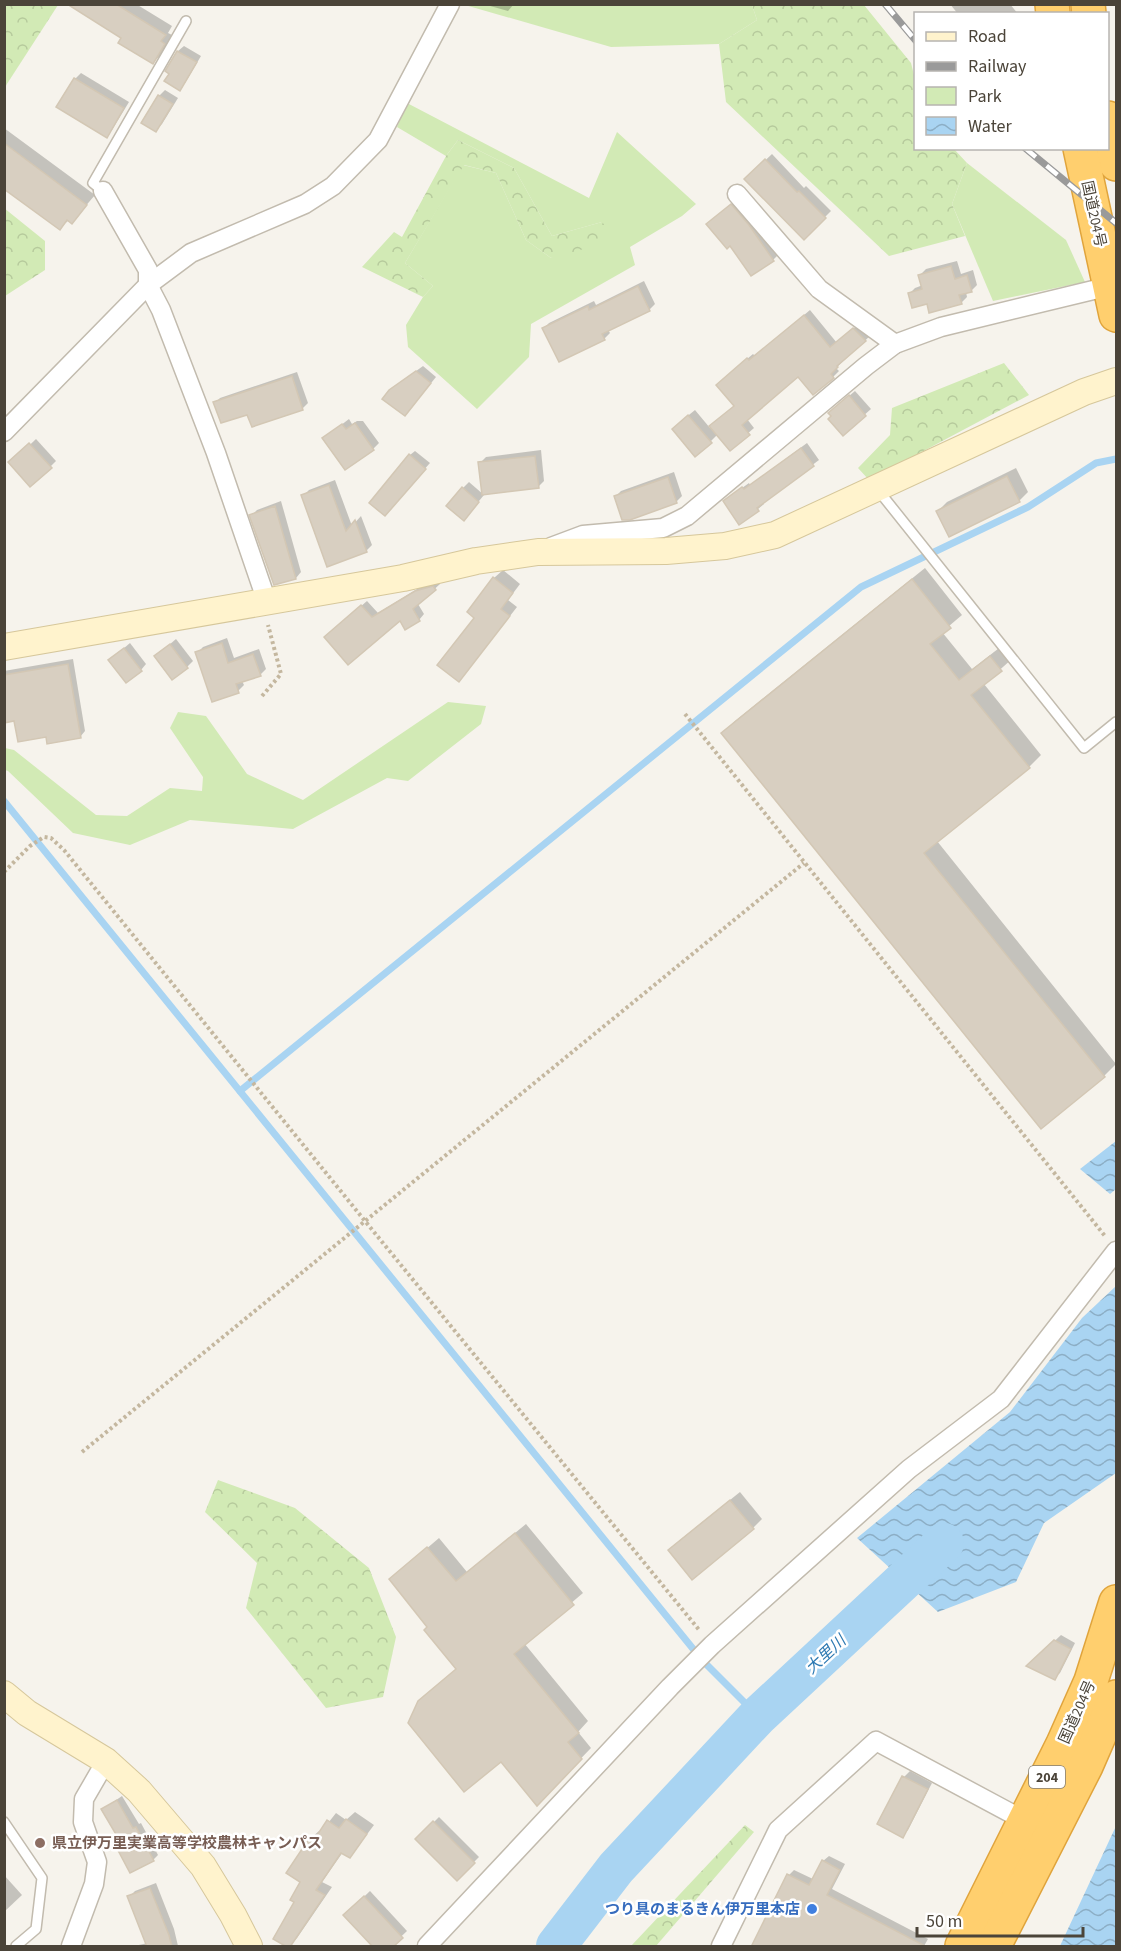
<svg xmlns="http://www.w3.org/2000/svg" width="1121" height="1951" font-family="'Source Sans 3','Noto Sans JP',sans-serif">
<style>
.green{fill:#d2eab5}
.forest{fill:url(#forest-crowns)}
.water{fill:url(#water-waves)}
.shadow{fill:#0003}
.lines{fill:none;stroke-linecap:round;stroke-linejoin:round}
.stream{stroke:#a9d4f2;stroke-width:7}
.river{stroke:#a9d4f2;stroke-width:40}
.building{fill:#d8cfc1;stroke:#d3c7b4;stroke-width:1.5}
.lane-casing{stroke:#c2bbae;stroke-width:12}
.street-casing{stroke:#c2bbae;stroke-width:21}
.secondary-casing{stroke:#d6c79b;stroke-width:28}
.highway-casing{stroke:#e0a43c;stroke-width:36}
.path{stroke:#c4b79f;stroke-width:4;stroke-dasharray:3 3;stroke-linecap:butt}
.lane{stroke:#fff;stroke-width:9}
.street{stroke:#fff;stroke-width:18}
.secondary{stroke:#fff3cd;stroke-width:26}
.highway{stroke:#ffcf6e;stroke-width:33}
.rail-casing{stroke:#9a9a9a;stroke-width:7}
.rail{stroke:#fff;stroke-width:4.5;stroke-dasharray:14;stroke-linecap:butt}
.education-dot{fill:#8d6e63;stroke:#fff;stroke-width:2}
.shop-dot{fill:#3f7fe0;stroke:#fff;stroke-width:2}
.labels{text-anchor:middle;stroke-width:5;stroke-linejoin:round;paint-order:stroke}
.shield{fill:#fff;stroke:#817c74;stroke-width:1.5}
.shield-label{font-size:14px;font-weight:bold;fill:#4b4439}
.street-label{font-size:15px;fill:#4b4439;stroke:#fff}
.education-label{font-size:15px;font-weight:bold;fill:#785e54;stroke:#fff;text-anchor:start}
.shop-label{font-size:15px;font-weight:bold;fill:#366cbe;stroke:#fff;text-anchor:end}
.water-label{font-size:16px;font-style:italic;fill:#2e7ab2;stroke:#fff}
</style>
<defs>
<pattern id="forest-crowns" width="20" height="18" patternUnits="userSpaceOnUse" patternTransform="scale(1.5)"><rect width="20" height="18" fill="#d2eab5"/><path d="M2 6a3 3 0 1 1 6 0M12 15a3 3 0 1 1 6 0" fill="none" stroke="#b6ca9c"/></pattern>
<pattern id="water-waves" width="16" height="10" patternUnits="userSpaceOnUse" patternTransform="scale(1.5)"><rect width="16" height="10" fill="#a9d4f2"/><path d="M0 5q4-4 8 0t8 0" fill="none" stroke="#8caec5"/></pattern>
</defs>
<rect width="100%" height="100%" fill="#f6f3ec"/>
<g class="green">
<polygon points="465,5 752,5 757,20 719,44 611,47"/>
<polygon points="407,103 589,198 617,132 696,204 682,216 630,247 635,265 531,324 529,357 477,409 408,347 406,325 423,297 433,286 405,263 463,165 496,173 526,240 551,258 602,222 552,236 514,168 458,140 446,156 397,127"/>
<polygon points="967,163 1066,240 1085,282 993,301 952,204"/>
<polygon points="448,702 486,706 481,724 408,781 387,778 293,829 190,820 130,845 73,833 8,771 5,770 5,748 14,750 96,815 127,816 170,788 202,791 203,777 170,728 178,712 206,716 247,774 303,800"/>
</g>
<g class="forest">
<polygon points="5,4 58,5 5,87 4,5"/>
<polygon points="752,5 864,5 911,63 915,79 916,148 954,149 967,163 952,204 965,236 889,256 726,102 719,44 757,20"/>
<polygon points="458,140 514,168 552,236 602,222 617,240 551,258 526,240 496,173 464,165 405,263 433,286 423,297 362,267 394,232 402,237 446,156"/>
<polygon points="4,208 45,241 45,270 5,296"/>
<polygon points="1004,363 1029,395 869,480 858,468 890,435 892,408"/>
<polygon points="218,1480 295,1508 369,1568 396,1637 383,1697 326,1708 246,1608 257,1563 205,1512"/>
<polygon points="745,1825 754,1832 656,1946 631,1946"/>
</g>
<g class="water">
<polygon points="1116,1141 1116,1189 1110,1194 1080,1169"/>
<polygon points="1116,1286 1116,1473 1044,1523 1016,1582 938,1612 857,1538 1010,1412 1082,1318"/>
<polygon points="1116,1826 1116,1946 1060,1946"/>
</g>
<g class="shadow">
<polygon points="79,4 136,4 172,26 168,33 172,35 161,55 153,62 123,37"/>
<polygon points="483,4 514,4 508,11"/>
<polygon points="950,4 1010,4 1018,14 958,14"/>
<polygon points="184,46 201,56 185,83 179,89 171,73 167,71 178,51"/>
<polygon points="81,73 129,102 112,130 106,136 75,79"/>
<polygon points="165,90 178,98 162,124 156,130 159,96"/>
<polygon points="4,128 95,195 72,222 69,220 60,228 4,187"/>
<polygon points="772,154 804,188 806,186 831,211 804,238 746,179"/>
<polygon points="737,199 779,254 773,260 714,219"/>
<polygon points="957,261 961,274 973,270 977,285 971,291 966,292 967,297 961,303 928,302 909,294 915,288 923,285 920,275 926,269"/>
<polygon points="644,281 655,304 649,310 608,330 610,333 604,339 544,328 549,323 594,301 596,305"/>
<polygon points="810,310 837,343 860,323 871,335 836,368 839,371 833,377 798,375 747,419 754,428 730,449 718,434 711,441 679,423 695,410 710,428 735,405 723,379 753,354 755,356"/>
<polygon points="423,366 436,377 410,409 397,385"/>
<polygon points="297,372 308,403 302,409 248,413 215,403 220,398"/>
<polygon points="855,391 871,409 843,434 836,407"/>
<polygon points="349,419 352,424 357,421 363,421 379,443 373,449 324,438"/>
<polygon points="36,439 56,461 50,467 11,463"/>
<polygon points="807,443 819,460 763,502 764,504 758,509 740,523 731,496 749,483 750,485"/>
<polygon points="541,450 544,481 538,487 480,463 486,457"/>
<polygon points="415,451 430,463 389,509 410,455"/>
<polygon points="1016,468 1028,492 1019,501 938,511 947,502"/>
<polygon points="674,472 682,496 676,502 616,496 621,491"/>
<polygon points="335,480 352,526 361,516 372,545 366,551 303,496 309,490"/>
<polygon points="469,482 484,495 469,513 463,488"/>
<polygon points="281,501 301,572 296,578 251,516 257,510"/>
<polygon points="925,568 962,615 942,632 972,669 1003,645 1013,658 984,684 1041,755 1029,767 937,841 1116,1064 1104,1076 723,733 735,721"/>
<polygon points="503,570 520,584 508,600 517,607 467,671 476,617 494,578"/>
<polygon points="439,582 440,584 418,604 424,614 419,620 400,619 331,632 367,601 378,613 422,586"/>
<polygon points="227,638 234,658 259,649 266,669 260,675 242,681 244,685 238,691 197,653 203,647"/>
<polygon points="176,639 193,661 187,667 156,656"/>
<polygon points="130,643 146,664 141,670 110,660"/>
<polygon points="73,659 85,731 80,737 47,735 15,720 4,721 4,671"/>
<polygon points="740,1492 762,1519 753,1528 679,1541"/>
<polygon points="526,1524 583,1593 524,1643 588,1721 578,1732 591,1748 537,1804 457,1668 429,1627 391,1579 439,1538 467,1572"/>
<polygon points="1061,1635 1075,1643 1060,1673 1054,1678 1029,1665"/>
<polygon points="910,1771 932,1783 908,1830 902,1836 879,1824 904,1777"/>
<polygon points="122,1796 139,1824 141,1823 158,1855 153,1860 118,1835 103,1809"/>
<polygon points="355,1812 374,1825 350,1857 343,1852 322,1882 332,1887 297,1938 289,1946 296,1901 311,1838 319,1831 321,1832 336,1813 346,1820"/>
<polygon points="439,1817 479,1857 457,1879 417,1839"/>
<polygon points="829,1856 845,1864 832,1889 928,1939 924,1946 789,1875 794,1870 813,1879 823,1861"/>
<polygon points="4,1875 22,1895 4,1912"/>
<polygon points="156,1883 174,1929 178,1946 134,1946 148,1943 129,1897 135,1891"/>
<polygon points="370,1891 407,1931 391,1946 345,1915"/>
</g>
<g class="lines">
<g class="stream">
<polyline points="4,801 694,1650"/>
<polyline points="240,1091 861,587 1028,507 1096,463 1116,459"/>
<polyline points="706,1664 758,1716"/>
</g>
<polyline class="river" points="556,1946 616,1868 758,1716 944,1543"/>
</g>
<g class="building">
<polygon points="67,4 116,4 166,35 161,41 165,44 153,64 118,43 121,38"/>
<polygon points="177,51 197,62 180,91 164,81 169,74 165,71"/>
<polygon points="74,78 124,108 107,138 56,107"/>
<polygon points="158,95 173,104 156,132 141,123"/>
<polygon points="4,143 87,205 72,224 67,220 60,230 4,189"/>
<polygon points="765,159 797,192 799,191 826,218 804,240 744,179"/>
<polygon points="731,204 749,225 774,261 751,276 730,246 727,249 706,224"/>
<polygon points="951,266 955,279 967,275 972,292 959,295 962,304 929,313 927,304 912,308 908,293 922,289 918,275"/>
<polygon points="638,286 650,311 602,334 605,340 559,362 542,328 588,306 589,310"/>
<polygon points="804,315 830,347 853,328 866,341 837,366 838,367 831,374 834,378 813,395 798,377 742,425 750,435 730,451 709,426 734,406 716,385 747,358 749,360"/>
<polygon points="416,371 431,383 405,416 382,399 389,390"/>
<polygon points="292,376 303,410 252,427 247,415 221,423 213,402"/>
<polygon points="849,395 866,416 843,436 828,419 831,416 828,413"/>
<polygon points="688,415 712,443 695,457 672,429"/>
<polygon points="355,423 374,450 345,470 322,438 342,424 346,429"/>
<polygon points="29,443 52,468 30,487 8,462"/>
<polygon points="801,448 814,466 757,508 759,511 739,525 723,501 742,487 744,489"/>
<polygon points="409,454 426,469 385,516 369,503"/>
<polygon points="535,456 539,488 482,495 478,462"/>
<polygon points="1007,476 1020,502 949,537 936,511"/>
<polygon points="668,477 677,503 630,520 622,520 614,496"/>
<polygon points="329,485 346,531 355,520 367,552 327,567 301,495"/>
<polygon points="462,487 479,502 464,521 446,506"/>
<polygon points="275,506 296,579 274,585 249,515"/>
<polygon points="493,577 513,593 501,609 510,616 459,682 437,665 474,618 467,612"/>
<polygon points="912,579 951,628 930,644 959,680 990,656 1002,671 971,695 1030,768 924,853 1105,1077 1041,1129 721,733"/>
<polygon points="433,586 436,590 413,609 420,621 405,630 400,621 348,665 324,637 361,605 372,617 415,591"/>
<polygon points="222,643 228,663 253,654 261,676 236,684 239,693 212,702 195,652"/>
<polygon points="170,644 188,668 172,680 154,656"/>
<polygon points="124,648 142,671 126,683 108,660"/>
<polygon points="68,664 81,738 47,744 46,737 18,742 14,721 4,723 4,675"/>
<polygon points="730,1500 754,1529 692,1580 668,1550"/>
<polygon points="515,1533 574,1605 514,1654 579,1733 568,1742 582,1759 537,1806 501,1762 464,1792 408,1723 418,1701 456,1669 424,1630 427,1627 389,1579 427,1547 456,1581"/>
<polygon points="1054,1640 1071,1649 1055,1680 1026,1666"/>
<polygon points="902,1776 928,1789 903,1838 877,1824"/>
<polygon points="117,1800 133,1828 136,1827 154,1861 130,1873 112,1839 117,1836 101,1809"/>
<polygon points="346,1819 367,1834 350,1858 341,1853 316,1890 325,1895 290,1947 287,1947 273,1939 294,1902 290,1900 300,1882 286,1873 310,1837 314,1840 327,1820 339,1828"/>
<polygon points="433,1821 475,1863 457,1881 415,1839"/>
<polygon points="822,1860 840,1870 827,1895 927,1947 751,1947 787,1874 809,1885"/>
<polygon points="150,1888 169,1935 172,1947 147,1947 127,1896"/>
<polygon points="364,1896 403,1938 393,1947 373,1947 343,1915"/>
</g>
<g class="lines">
<g class="lane-casing">
<g id="lane">
<polyline points="103,191 93,183 186,21"/>
<polyline points="878,490 1084,748 1116,722"/>
<polyline points="4,1822 42,1878 36,1929 16,1946"/>
</g>
</g>
<g class="street-casing">
<g id="street">
<polyline points="103,191 148,270 148,285 161,310 216,453 267,602"/>
<polyline points="737,194 819,289 895,344"/>
<polyline points="4,432 148,285 191,253 305,204 333,186 378,140 450,4"/>
<polyline points="551,547 583,535 663,528 687,516 866,366 895,344 941,327 1110,286"/>
<polyline points="71,1946 94,1884 97,1862 83,1822 84,1799 106,1761"/>
<polyline points="427,1946 670,1687 712,1645 909,1469 1001,1399 1116,1251"/>
<polyline points="721,1946 778,1830 876,1741 1031,1824"/>
</g>
</g>
<g class="secondary-casing">
<g id="secondary">
<polyline points="4,647 403,578 476,561 538,552 666,551 725,546 775,535 1084,392 1116,381"/>
<polyline points="4,1694 27,1713 106,1761 139,1791 203,1866 233,1915 249,1946"/>
</g>
</g>
<g class="highway-casing">
<g id="highway">
<polyline points="1052,4 1053,14"/>
<polyline points="1088,4 1089,14"/>
<polyline points="1108,118 1116,164"/>
<polyline points="1080,148 1116,315"/>
<polyline points="962,1946 1063,1744 1091,1681 1116,1602"/>
<polyline points="994,1946 1086,1766 1116,1697"/>
</g>
</g>
<g class="path">
<polyline points="262,696 281,674 268,625"/>
<polyline points="685,714 1105,1236"/>
<polyline points="4,872 30,846 44,837 51,838 64,850 365,1221 700,1631"/>
<polyline points="82,1452 804,863"/>
</g>
<use href="#lane" class="lane"/>
<use href="#street" class="street"/>
<use href="#secondary" class="secondary"/>
<use href="#highway" class="highway"/>
<g class="rail-casing">
<g id="rail">
<polyline points="885,4 916,41"/>
<polyline points="1025,148 1116,223"/>
</g>
</g>
<use href="#rail" class="rail"/>
</g>
<circle class="education-dot" cx="40" cy="1843" r="6"/>
<circle class="shop-dot" cx="812" cy="1909" r="6"/>
<g class="labels">
<rect class="shield" x="1029" y="1766" width="36" height="22" rx="4.5"/>
<g class="shield-label">
<text x="1047" y="1782">204</text>
</g>
<g class="street-label">
<text transform="translate(1094 214) rotate(78)" y="5">国道204号</text>
<text transform="translate(1077 1712) rotate(-66)" y="5">国道204号</text>
</g>
<g class="education-label">
<text x="52" y="1848">県立伊万里実業高等学校農林キャンパス</text>
</g>
<g class="shop-label">
<text x="800" y="1914">つり具のまるきん伊万里本店</text>
</g>
<g class="water-label">
<text transform="translate(825 1654) rotate(-43)" y="6">大里川</text>
</g>
</g>
<rect width="1121" height="1951" fill="none" stroke="#4b4439" stroke-width="12"/>
<rect x="914" y="12" width="195" height="138" fill="#ffffff" stroke="#b7b4b0" stroke-width="1.5"/>
<rect x="926" y="32" width="30" height="9" fill="#fff3cd" stroke="#b7b4b0" stroke-width="1.5"/>
<text x="968" y="42" font-size="18" fill="#4b4439">Road</text>
<rect x="926" y="62" width="30" height="9" fill="#9a9a9a" stroke="#b7b4b0" stroke-width="1.5"/>
<text x="968" y="72" font-size="18" fill="#4b4439">Railway</text>
<rect x="926" y="87" width="30" height="18" fill="#d2eab5" stroke="#b7b4b0" stroke-width="1.5"/>
<text x="968" y="102" font-size="18" fill="#4b4439">Park</text>
<rect x="926" y="117" width="30" height="18" fill="url(#water-waves)" stroke="#b7b4b0" stroke-width="1.5"/>
<text x="968" y="132" font-size="18" fill="#4b4439">Water</text>
<path d="M917 1927v9h166v-9" fill="none" stroke="#4b4439" stroke-width="3"/>
<text x="926" y="1927" font-size="18" fill="#4b4439" stroke="#ffffff" stroke-width="4.5" paint-order="stroke">50 m</text>
</svg>
